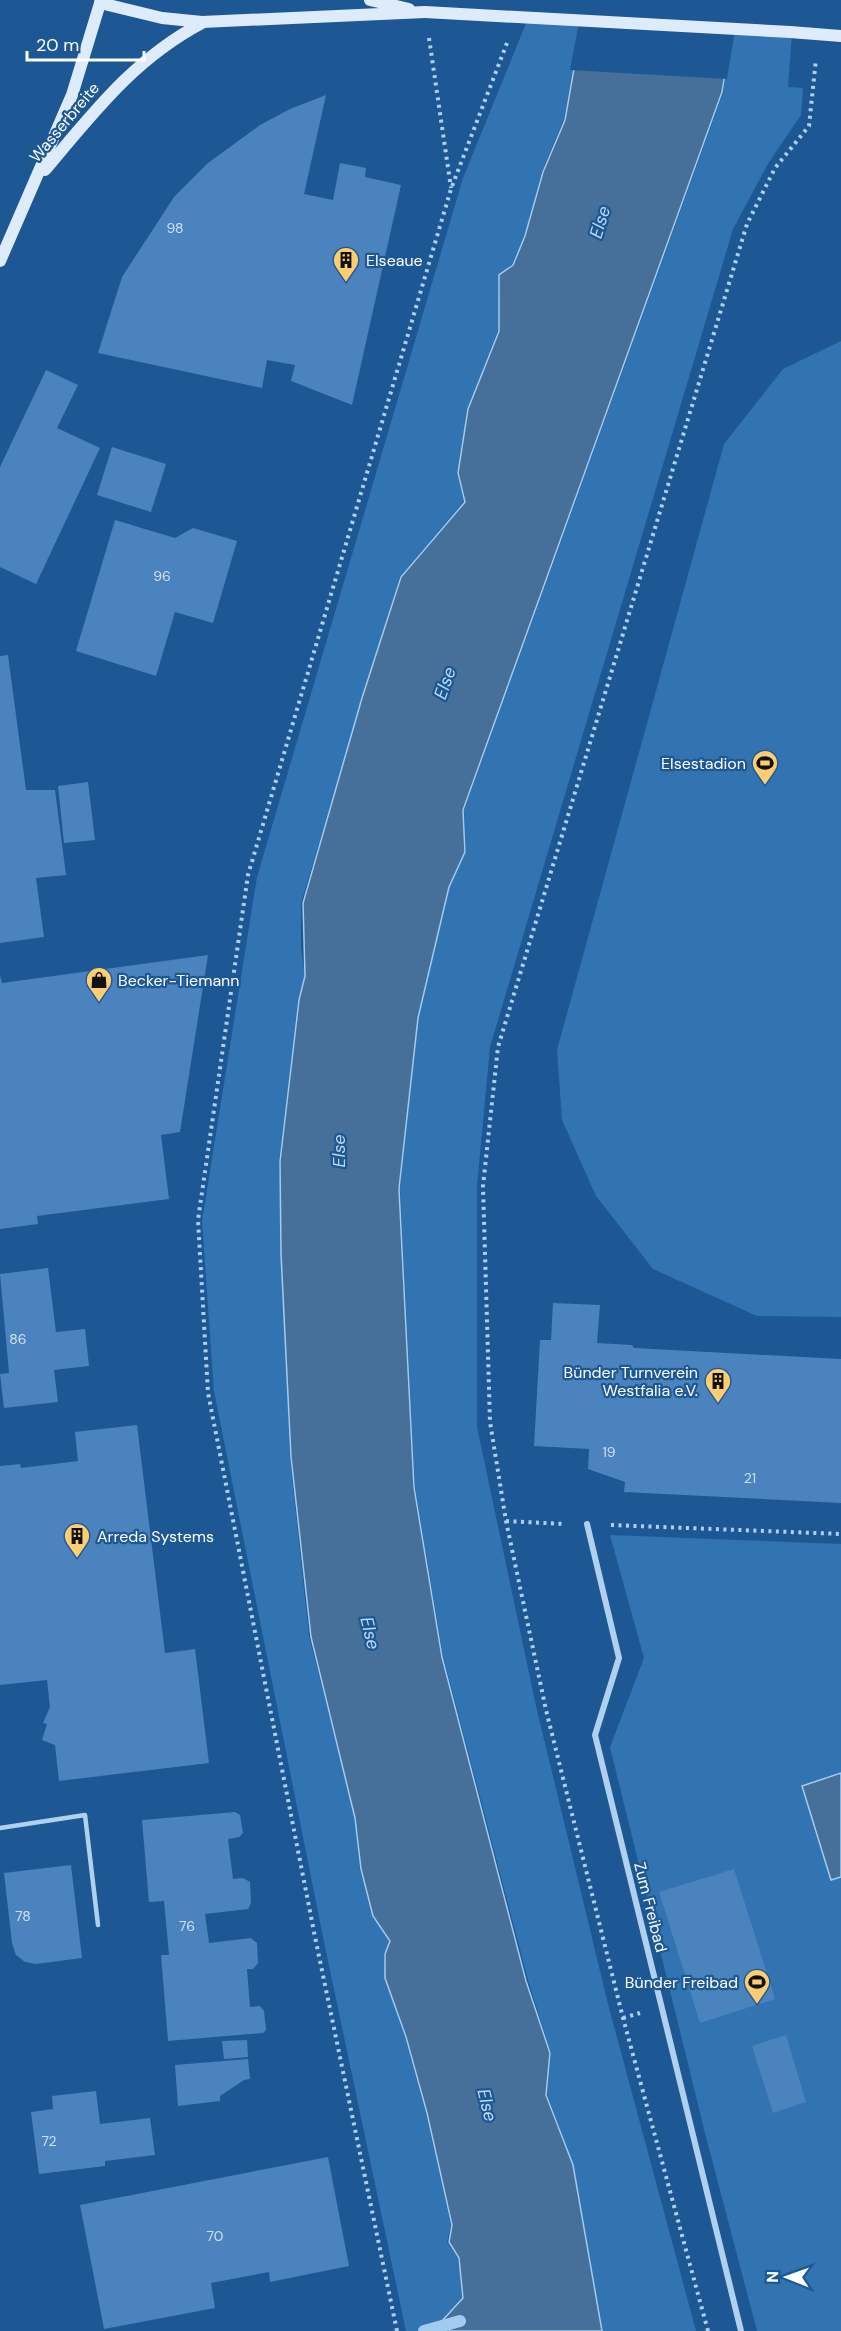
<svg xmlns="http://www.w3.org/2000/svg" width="841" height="2331" font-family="'DM Sans',sans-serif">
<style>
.green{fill:#3273b2}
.water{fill:#466f9a;stroke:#a3cbf0;stroke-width:1.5}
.pier{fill:#1d5894}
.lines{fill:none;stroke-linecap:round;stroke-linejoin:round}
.stream{stroke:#a3cbf0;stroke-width:12}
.building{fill:#4a83bd}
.path{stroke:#b0d0ef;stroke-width:4;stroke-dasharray:3 4.5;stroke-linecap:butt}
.service{stroke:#b0d0ef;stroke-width:4.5}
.minor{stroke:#b0d0ef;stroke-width:6}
.secondary{stroke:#ddebfb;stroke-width:12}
.secondary-bridge{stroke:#ddebfb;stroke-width:12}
.labels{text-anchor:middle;stroke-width:4.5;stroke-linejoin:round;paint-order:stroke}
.number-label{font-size:14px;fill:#d2e0ee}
.street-label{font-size:16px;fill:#fff;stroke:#1d5894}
.poi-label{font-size:16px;fill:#fff;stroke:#1d5894;text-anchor:start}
.water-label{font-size:18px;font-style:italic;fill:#bcd9f5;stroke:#1d5894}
</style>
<rect width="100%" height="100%" fill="#1d5894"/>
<g class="green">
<polygon points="529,16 582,20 564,119 542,171 525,236 512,264 499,275 498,330 468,408 457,473 464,501 400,577 301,903 301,948 305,976 298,1001 279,1161 290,1458 309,1636 355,1817 360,1870 373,1916 390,1941 384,1953 385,1979 405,2037 426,2113 451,2225 447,2242 458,2258 463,2298 441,2322 450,2331 406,2331 323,1937 214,1391 202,1221 257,877 463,178"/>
<polygon points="734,29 792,33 788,87 803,88 801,115 769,162 733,229 490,1047 477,1186 477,1427 536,1706 608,2004 696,2331 602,2331 573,2164 547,2094 551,2054 528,1980 443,1656 415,1487 400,1189 418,1018 449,887 466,852 464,810 723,93"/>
<polygon points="841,341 841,1317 757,1316 653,1269 596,1196 562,1120 557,1050 724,444 783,369"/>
<polygon points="610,1535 841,1544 841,2331 757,2331 706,2137 610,1747 644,1658"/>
</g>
<g class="water">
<polygon points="586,0 737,0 722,92 463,810 465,852 449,887 418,1018 399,1189 414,1487 442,1657 526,1981 550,2053 546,2095 573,2165 602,2331 450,2331 441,2322 463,2298 459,2258 449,2242 452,2225 427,2113 406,2037 385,1978 385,1954 390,1941 373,1916 361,1869 355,1818 311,1637 291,1457 281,1254 280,1161 299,1000 305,976 303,903 362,698 401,577 465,502 458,473 468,409 499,331 499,275 513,265 525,236 543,172 565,120"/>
<polygon points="841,1773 841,1877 831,1880 802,1786"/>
</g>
<polygon class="pier" points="583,0 740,0 727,79 570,70"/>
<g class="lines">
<polyline class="stream" points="424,2331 460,2321"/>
</g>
<g class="building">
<polygon points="326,95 304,194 333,200 340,163 366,168 365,177 401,185 352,405 291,381 295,365 267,360 262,388 98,353 122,277 174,197 208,163 260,125 290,109"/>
<polygon points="46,370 78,385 57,428 100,448 36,584 0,567 0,467"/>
<polygon points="112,447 166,464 151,512 97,495"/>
<polygon points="115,520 175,538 193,528 237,541 213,623 175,612 156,676 76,651"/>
<polygon points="8,655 26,790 55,790 66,875 36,878 44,937 0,943 0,656"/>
<polygon points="88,782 95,840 64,843 58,786"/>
<polygon points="208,955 180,1132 161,1135 169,1199 37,1216 38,1224 0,1229 0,975 2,983"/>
<polygon points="48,1268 56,1332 85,1329 89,1366 54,1370 58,1402 4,1408 0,1374 9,1373 0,1274"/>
<polygon points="553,1303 600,1305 597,1343 632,1345 634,1348 841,1359 841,1503 624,1492 625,1482 588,1469 589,1449 534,1446 540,1340 551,1340"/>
<polygon points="137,1425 165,1653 195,1649 209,1763 59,1781 55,1745 42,1740 47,1724 43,1723 50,1707 47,1680 0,1685 0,1466 20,1464 21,1468 78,1461 75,1432"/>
<polygon points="235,1812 240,1815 243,1833 239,1837 228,1839 233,1879 243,1878 250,1882 251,1903 248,1909 205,1914 209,1943 251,1938 257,1943 258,1963 253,1969 247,1969 250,2007 260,2006 264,2011 266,2030 263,2033 168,2041 161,1955 169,1955 164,1901 149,1902 142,1820"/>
<polygon points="71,1865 82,1958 36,1964 25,1962 16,1955 12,1943 4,1873"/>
<polygon points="734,1869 775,1999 700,2023 659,1892"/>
<polygon points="786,2035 806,2102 773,2113 752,2046"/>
<polygon points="247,2040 248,2057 224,2059 222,2041"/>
<polygon points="248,2059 250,2079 244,2080 220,2096 220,2101 178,2106 175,2065"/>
<polygon points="96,2091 100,2124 150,2118 155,2155 105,2161 105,2166 39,2174 31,2112 53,2109 52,2096"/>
<polygon points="328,2157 349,2266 270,2282 269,2272 211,2283 215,2308 104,2329 80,2205"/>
</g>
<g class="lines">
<g class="path">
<polyline points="429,38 451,188"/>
<polyline points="506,1521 565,1524"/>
<polyline points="611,1525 841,1534"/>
<polyline points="623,2018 640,2013"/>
<polyline points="397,2331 315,1937 208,1393 198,1220 248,875 451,189 507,43"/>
<polyline points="708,2331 623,2018 546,1710 506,1521 490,1422 483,1186 498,1047 747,224 775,168 809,126 816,59"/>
</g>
<polyline class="service" points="0,1828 85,1815 98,1925"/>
<polyline class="minor" points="587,1524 619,1658 595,1735 741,2331"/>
<g class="secondary">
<polyline points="370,0 409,9"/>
<polyline points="100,3 162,18 202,22 425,12"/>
<polyline points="790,32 841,36"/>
<path d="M45 170C94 112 134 59 202 23"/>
<polyline points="0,261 72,95 101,0"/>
</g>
<polyline class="secondary-bridge" points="425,12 790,32"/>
</g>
<defs>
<g id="building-pin" transform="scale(1.35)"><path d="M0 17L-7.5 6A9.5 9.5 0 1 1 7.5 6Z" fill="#fdcd6f" stroke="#1d5894"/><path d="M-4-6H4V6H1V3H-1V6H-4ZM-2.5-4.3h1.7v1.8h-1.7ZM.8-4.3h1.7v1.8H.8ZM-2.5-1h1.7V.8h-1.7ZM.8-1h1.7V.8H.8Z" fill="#111"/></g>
<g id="stadium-pin" transform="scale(1.35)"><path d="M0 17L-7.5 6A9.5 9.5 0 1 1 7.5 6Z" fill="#fdcd6f" stroke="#1d5894"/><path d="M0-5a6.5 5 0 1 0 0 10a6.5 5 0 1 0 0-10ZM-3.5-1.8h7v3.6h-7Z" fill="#111"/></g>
<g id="shop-pin" transform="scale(1.35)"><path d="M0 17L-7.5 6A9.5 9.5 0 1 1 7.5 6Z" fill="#fdcd6f" stroke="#1d5894"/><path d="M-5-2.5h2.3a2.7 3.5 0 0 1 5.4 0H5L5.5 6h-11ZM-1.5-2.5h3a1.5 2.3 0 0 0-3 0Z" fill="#111"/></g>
</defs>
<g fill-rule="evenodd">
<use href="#building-pin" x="346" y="260"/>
<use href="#stadium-pin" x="765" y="763"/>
<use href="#shop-pin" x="99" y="980"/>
<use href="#building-pin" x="718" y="1381"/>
<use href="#building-pin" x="77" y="1536"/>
<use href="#stadium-pin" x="757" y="1982"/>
</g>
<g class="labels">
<g class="number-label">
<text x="175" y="233">98</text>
<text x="162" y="581">96</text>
<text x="18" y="1344">86</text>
<text x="609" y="1457">19</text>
<text x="750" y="1483">21</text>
<text x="23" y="1921">78</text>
<text x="187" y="1931">76</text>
<text x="49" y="2146">72</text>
<text x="215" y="2241">70</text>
</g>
<g class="street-label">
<text transform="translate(64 122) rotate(-50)" y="6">Wasserbreite</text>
<text transform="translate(651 1907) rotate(76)" y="6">Zum Freibad</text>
</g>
<g class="poi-label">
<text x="366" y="266">Elseaue</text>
<text x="746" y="769" text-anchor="end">Elsestadion</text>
<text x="118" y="986">Becker-Tiemann</text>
<text x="698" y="1378" text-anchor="end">Bünder Turnverein<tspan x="698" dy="18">Westfalia e.V.</tspan></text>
<text x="97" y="1542">Arreda Systems</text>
<text x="738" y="1988" text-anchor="end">Bünder Freibad</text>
</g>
<g class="water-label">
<text transform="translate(600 222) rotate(-73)" y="6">Else</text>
<text transform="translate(445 683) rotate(-71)" y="6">Else</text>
<text transform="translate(339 1151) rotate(-90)" y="6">Else</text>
<text transform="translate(370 1633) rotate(76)" y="6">Else</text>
<text transform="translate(487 2105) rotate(76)" y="6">Else</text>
</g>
</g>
<g transform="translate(787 2277) rotate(271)" stroke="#1d5894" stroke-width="4.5" paint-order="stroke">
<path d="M0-4.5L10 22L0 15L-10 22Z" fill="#ffffff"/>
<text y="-9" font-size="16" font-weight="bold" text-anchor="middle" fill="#ffffff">N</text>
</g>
<path d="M27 51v9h117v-9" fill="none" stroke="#ffffff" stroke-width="3"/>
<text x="36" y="51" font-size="18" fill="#ffffff" stroke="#1d5894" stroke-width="4.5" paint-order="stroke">20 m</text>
</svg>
